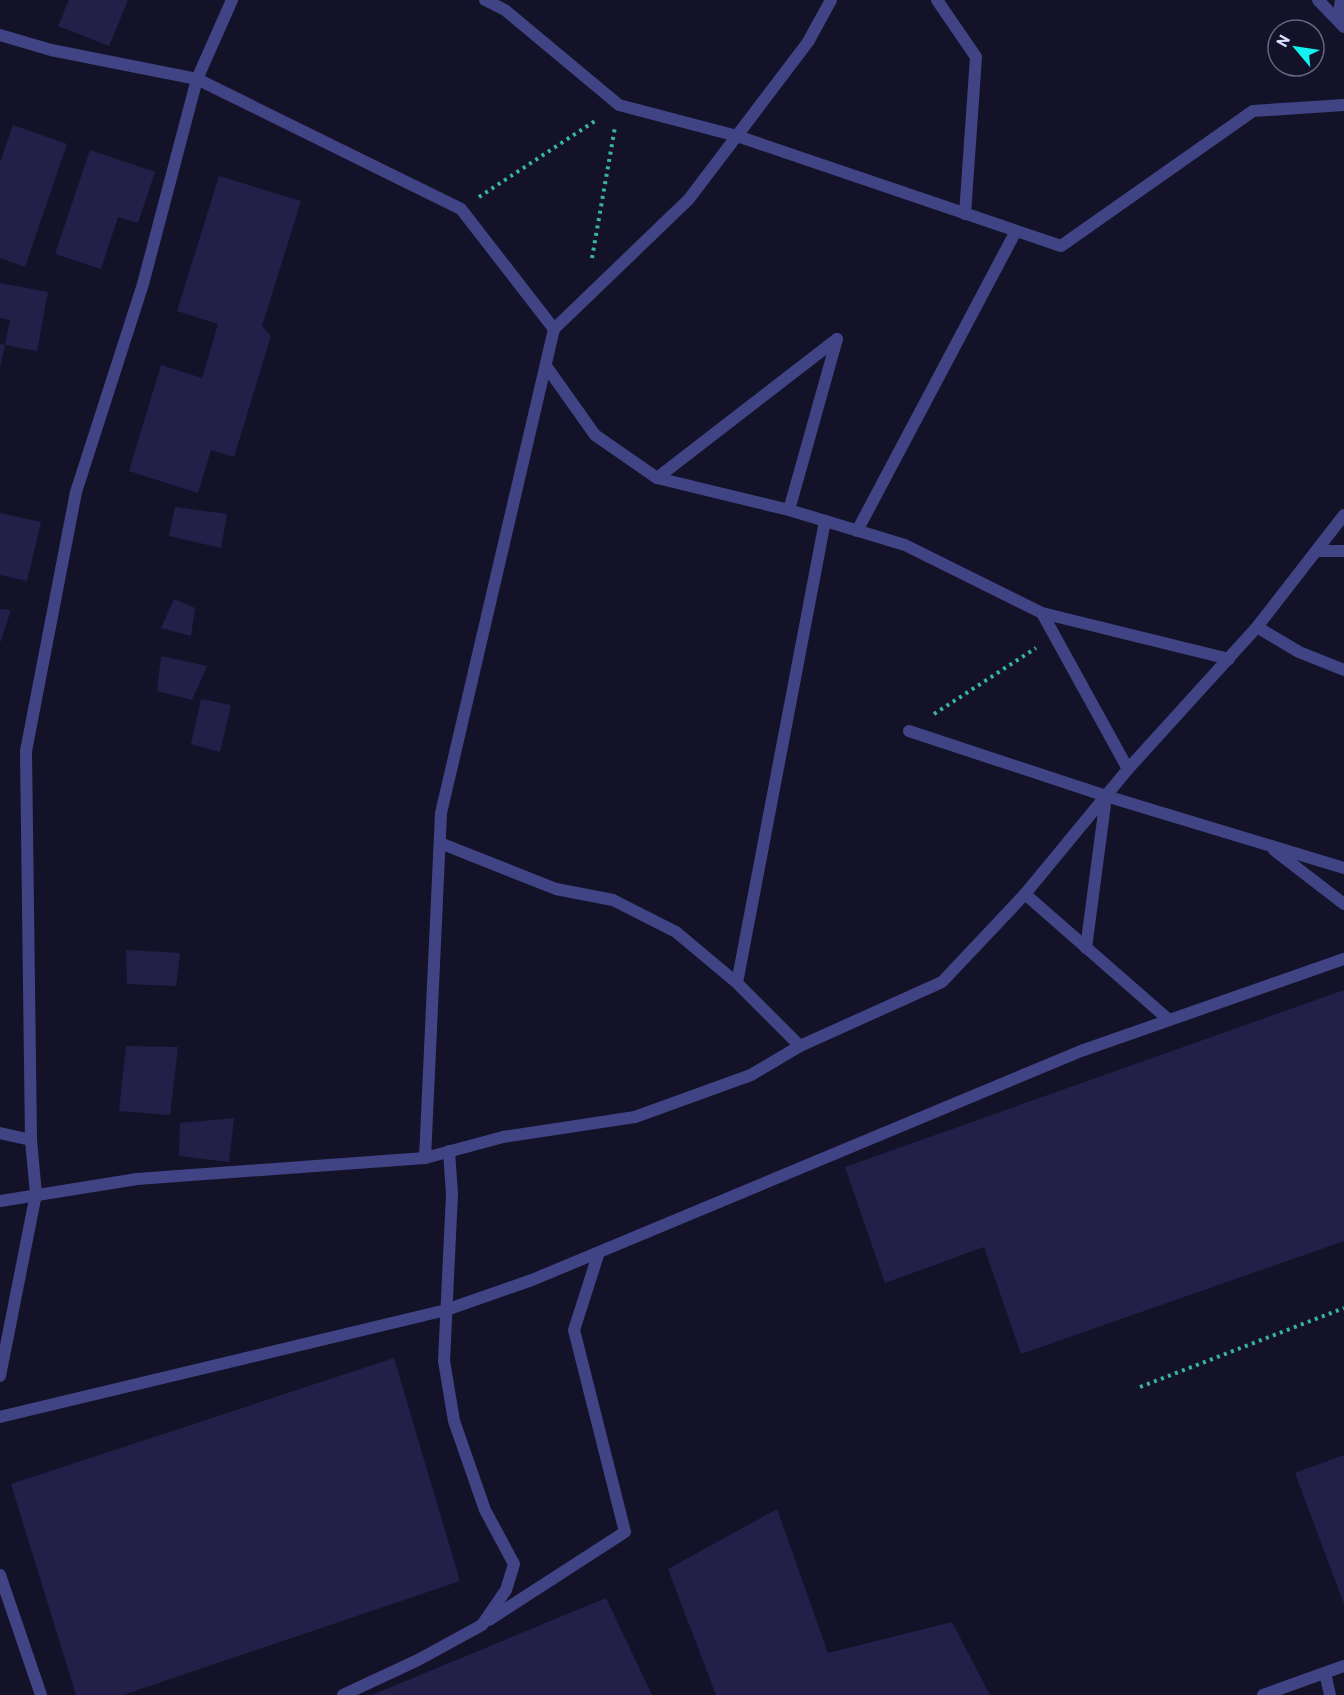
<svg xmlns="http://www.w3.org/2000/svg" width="1344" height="1695" font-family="Barlow,sans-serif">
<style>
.building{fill:#231f48}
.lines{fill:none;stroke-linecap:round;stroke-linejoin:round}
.path{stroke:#38b5a1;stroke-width:4;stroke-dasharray:3 4.5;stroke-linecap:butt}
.street{stroke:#404485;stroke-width:12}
</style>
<rect width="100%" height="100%" fill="#141229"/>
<g class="building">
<polygon points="69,0 128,0 109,46 58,26"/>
<polygon points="13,125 67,144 25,267 0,258 0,162"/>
<polygon points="90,150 155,172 138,223 118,217 101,269 55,254"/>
<polygon points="219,176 301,201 262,326 271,336 234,457 211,450 198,493 129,471 161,365 202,378 218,324 177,311"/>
<polygon points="0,283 48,292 37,351 5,345 10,320 0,318"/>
<polygon points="0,344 5,345 1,364 0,364"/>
<polygon points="175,507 227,514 221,548 169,536"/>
<polygon points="0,513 41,522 27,581 0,575"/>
<polygon points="174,599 195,608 191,636 161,628"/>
<polygon points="0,609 11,610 0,643"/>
<polygon points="161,656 207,666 192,700 157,691"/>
<polygon points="201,699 231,705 220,752 191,744"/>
<polygon points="126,950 180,953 176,986 127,984"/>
<polygon points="1344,990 1344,1241 1021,1354 984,1247 885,1283 845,1167"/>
<polygon points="126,1046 178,1047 170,1115 119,1111"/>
<polygon points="234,1118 229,1162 179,1156 180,1123"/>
<polygon points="394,1358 460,1581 123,1695 76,1695 11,1484"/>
<polygon points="1344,1455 1344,1604 1295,1473"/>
<polygon points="777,1509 828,1653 952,1622 990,1695 716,1695 668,1569"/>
<polygon points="606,1598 652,1695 372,1695"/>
</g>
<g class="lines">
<g class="path">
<polyline points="479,197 598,119"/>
<polyline points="592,258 615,127"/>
<polyline points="934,714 1036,648"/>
<polyline points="1140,1387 1344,1308"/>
</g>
<g class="street">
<polyline points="485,0 505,10 619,105 737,136 1061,246 1253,111 1344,105"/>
<polyline points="937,0 976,57 965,214"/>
<polyline points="1318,0 1344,27"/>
<polyline points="1338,20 1341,0"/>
<polyline points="0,35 51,50 197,79 461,209 554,329 441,813 425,1158"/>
<polyline points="554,329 689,199 808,42 831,0"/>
<polyline points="546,366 595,435 657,478 789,510 905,545 1042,613 1229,659"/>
<polyline points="657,478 837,339"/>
<polyline points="789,510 837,339"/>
<polyline points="857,531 1016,231"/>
<polyline points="1319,551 1344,551"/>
<polyline points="1042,613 1128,769"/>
<polyline points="1257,627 1299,652 1344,670"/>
<polyline points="909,731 1106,796 1344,868"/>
<polyline points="440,843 556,889 613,900 676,932 737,983 800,1046"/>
<polyline points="1274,850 1344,904"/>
<polyline points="1025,894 1169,1020"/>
<polyline points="1086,948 1106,797"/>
<polyline points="737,983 825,521"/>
<polyline points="0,1133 31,1140"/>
<polyline points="0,1201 137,1179 425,1158 503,1137 635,1117 751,1075 800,1046 942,982 1025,894 1128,769 1257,627 1344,515"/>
<polyline points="0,1376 36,1194 31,1140 26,751 76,492 143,284 197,79 232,0"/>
<polyline points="0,1417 446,1310 532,1280 1081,1051 1344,959"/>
<polyline points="0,1575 41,1695"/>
<polyline points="489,1620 625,1532 574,1330 599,1252"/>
<polyline points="1325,1673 1330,1695"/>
<polyline points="343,1695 418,1660 482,1625 506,1590 514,1564 485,1510 454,1421 444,1361 452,1194 449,1151"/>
<polyline points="1263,1695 1344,1666"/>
</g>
</g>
<g transform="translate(1296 48) rotate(299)"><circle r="28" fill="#141229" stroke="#64637e" stroke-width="1.5"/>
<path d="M0-4.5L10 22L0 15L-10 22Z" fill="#13f1f1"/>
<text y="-9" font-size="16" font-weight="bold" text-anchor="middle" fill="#dcdcfd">N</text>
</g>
</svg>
